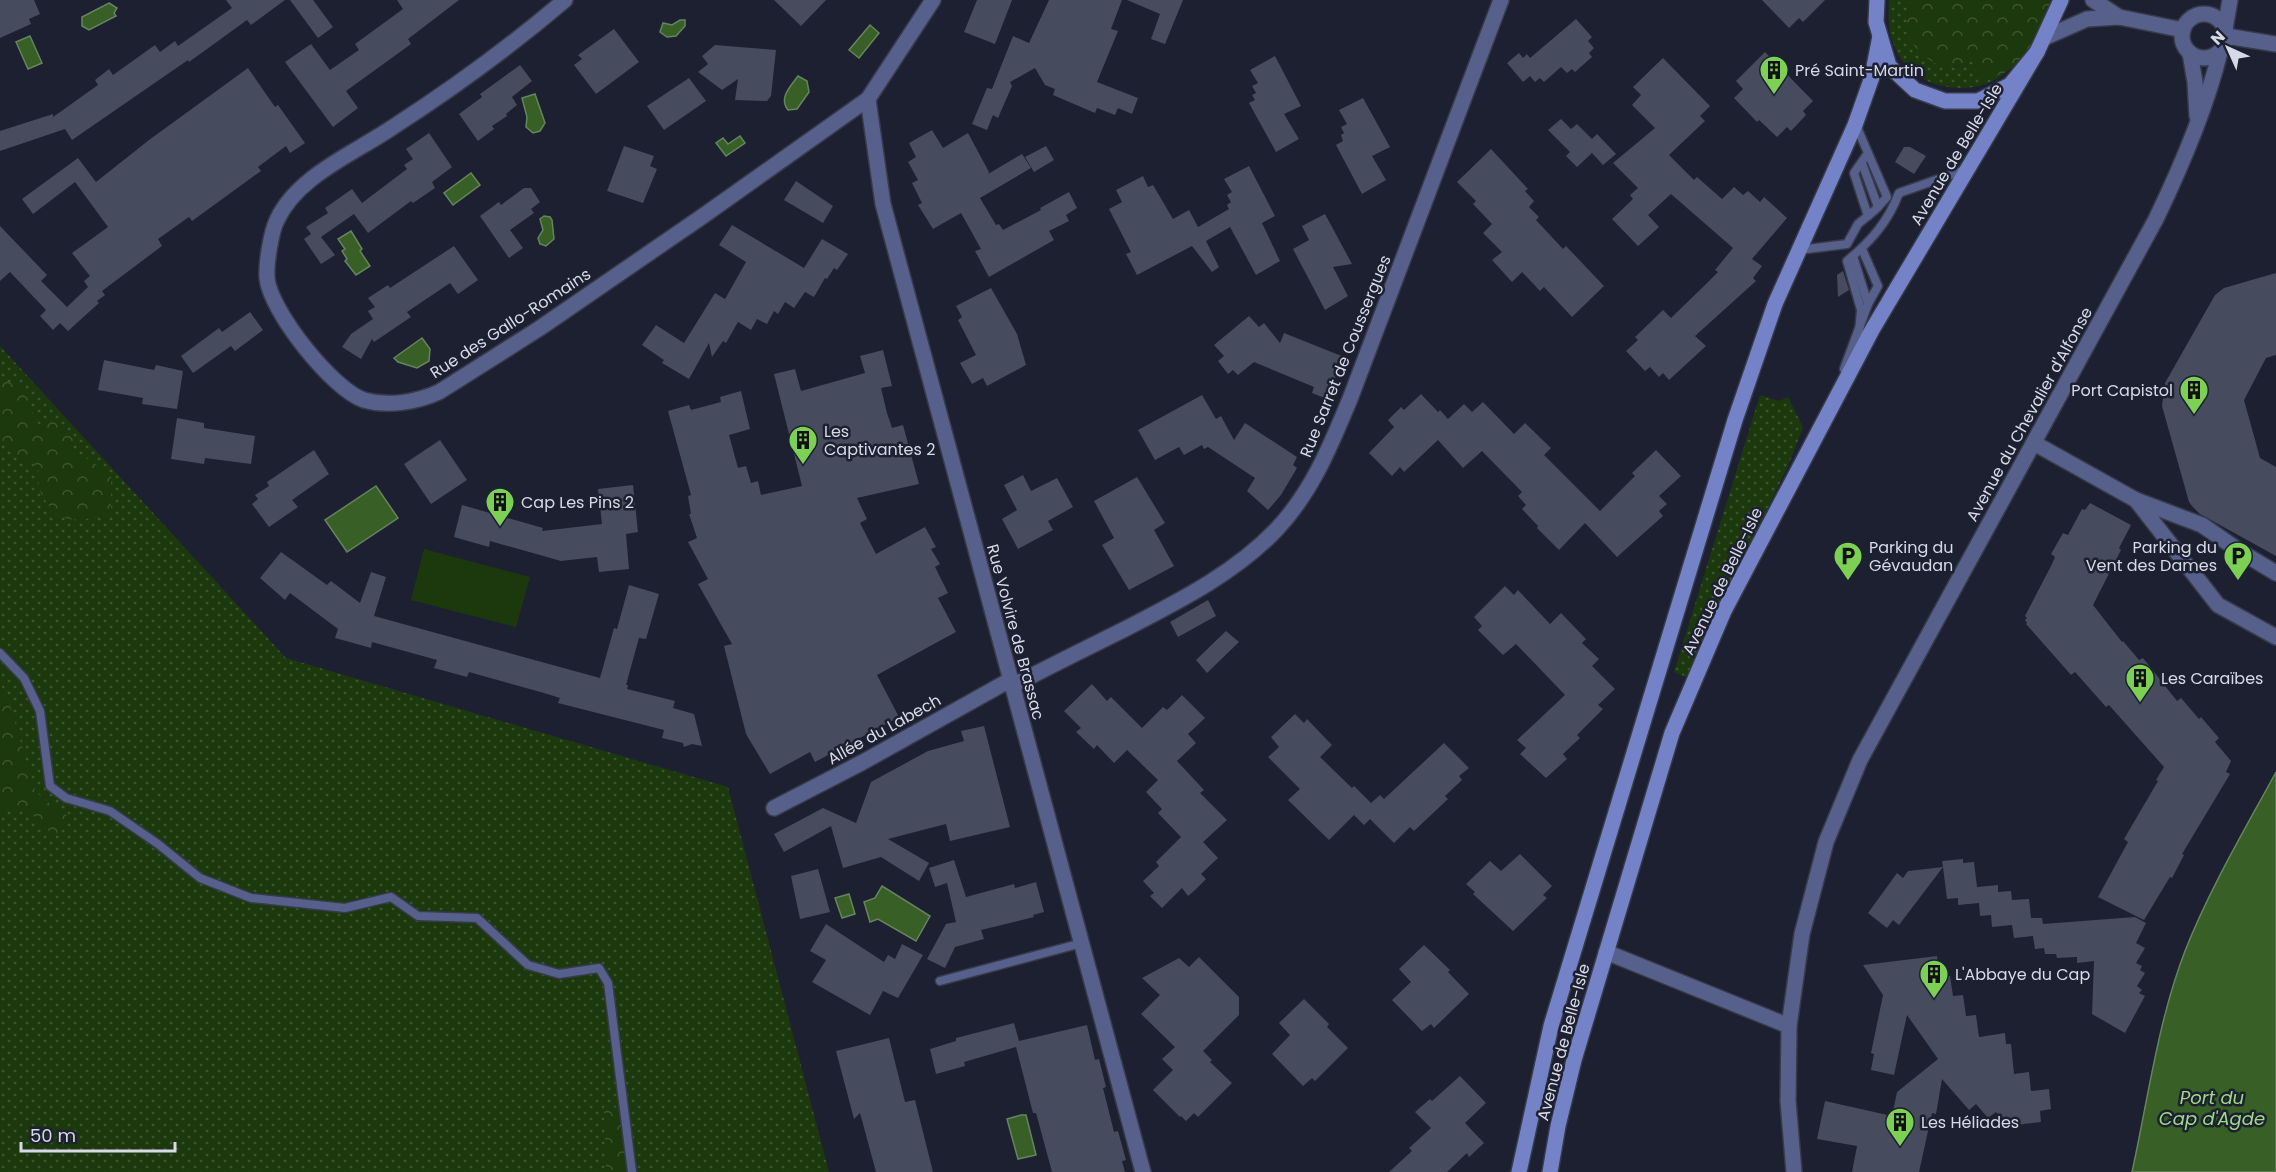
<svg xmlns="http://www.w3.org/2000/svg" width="2276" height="1172" font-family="Poppins,sans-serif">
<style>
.grass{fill:url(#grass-dots)}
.forest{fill:url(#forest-crowns)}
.pitch{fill:#1c390e}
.water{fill:#375f26;stroke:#678460;stroke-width:1.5}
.building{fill:#464b5e}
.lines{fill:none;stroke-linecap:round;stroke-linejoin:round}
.lane-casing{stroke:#363a49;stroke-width:11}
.street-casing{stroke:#363a49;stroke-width:18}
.secondary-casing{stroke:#363a49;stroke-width:18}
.lane{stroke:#56608b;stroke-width:8}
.street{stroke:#56608b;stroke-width:15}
.secondary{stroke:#7483c8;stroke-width:15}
.labels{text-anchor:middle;stroke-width:5;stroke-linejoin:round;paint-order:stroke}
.poi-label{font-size:16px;fill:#d7dae6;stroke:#1c2030;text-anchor:start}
.street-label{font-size:16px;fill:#d7dae6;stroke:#1c2030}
.water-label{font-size:18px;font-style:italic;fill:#9fda87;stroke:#1c2030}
</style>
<defs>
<pattern id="grass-dots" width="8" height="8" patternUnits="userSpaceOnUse" patternTransform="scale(1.5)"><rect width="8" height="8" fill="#1c390e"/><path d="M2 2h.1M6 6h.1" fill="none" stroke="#3c5531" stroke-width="1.8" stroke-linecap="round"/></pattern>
<pattern id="forest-crowns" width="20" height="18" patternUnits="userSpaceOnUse" patternTransform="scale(1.5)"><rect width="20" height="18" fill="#1c390e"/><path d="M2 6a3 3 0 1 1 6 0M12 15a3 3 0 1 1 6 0" fill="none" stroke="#3c5531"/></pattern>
</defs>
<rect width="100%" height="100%" fill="#1c2030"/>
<g class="grass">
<path d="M1889 0H1911L1907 13 1955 67 1972 61 1978 73 1987 79 2006 72C1978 98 1921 91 1901 59 1888 38 1888 23 1889 0Z"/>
<polygon points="0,346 286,658 728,787 829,1172 0,1172"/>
<polygon points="1760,395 1779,401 1788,397 1803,427 1789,464 1686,677 1674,672"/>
</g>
<g class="forest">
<path d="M1911 0H2051C2046 26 2029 58 2006 72 2000 75 1993 77 1987 79L1978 73 1972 61C1963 64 1954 68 1944 67 1934 66 1912 47 1909 37 1905 26 1907 11 1911 0Z"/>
<path d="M0 381 17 383 29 392 28 404 38 424 59 421 74 438 72 456 89 459 111 476V513C95 518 70 525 55 513 51 511 49 505 46 502 38 490 37 480 39 466 24 462 4 450 0 434 0 420 0 396 0 381Z"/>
<polygon points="0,683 8,698 35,791 50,804 60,809 72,820 55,837 27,810 5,812 0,810"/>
<polygon points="604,1107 620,1108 628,1171 625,1172 606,1172"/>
</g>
<polygon class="pitch" points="424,549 530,577 516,627 411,600"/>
<g class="water">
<polygon points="109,3 117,8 114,13 116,16 89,30 82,26 82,17"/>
<polygon points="680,20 685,20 685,26 676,36 667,37 660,32 663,23 672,25"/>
<polygon points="870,25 879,33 859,58 849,50"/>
<polygon points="30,36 42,63 28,69 16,42"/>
<path d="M798 76 807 81 809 92 797 109 788 110C778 98 791 86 798 76Z"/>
<polygon points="535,94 545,123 540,131 533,133 526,127 527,117 522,98"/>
<polygon points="740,136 745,143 726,156 716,143 723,138 728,144"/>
<polygon points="471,173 480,185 453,205 444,193"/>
<polygon points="544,216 550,217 552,220 554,239 546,246 540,244 538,238 543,230 540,219"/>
<polygon points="351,231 362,249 360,251 370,266 356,275 345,261 347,259 342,251 345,249 338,239"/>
<polygon points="422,338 430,349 429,361 417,368 398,362 394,358"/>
<polygon points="376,486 398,518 347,552 325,520"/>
<path d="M2276 772V1172H2132C2148 1099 2158 1021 2185 951 2210 888 2244 831 2276 772Z"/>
<polygon points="882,886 930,916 916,941 878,919 870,922 864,902 875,898"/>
<polygon points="849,894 855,914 842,918 835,898"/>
<polygon points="1021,1115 1026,1115 1036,1155 1018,1159 1007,1119"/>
</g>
<g class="building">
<polygon points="0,0 34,0 40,14 29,19 31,24 0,38"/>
<polygon points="226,0 285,0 251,25 247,20 189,62 188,60 72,140 65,129 0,151 0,131 53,114 53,117 98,85 95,80 109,69 113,75 155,45 160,52 175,41 178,46 232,8"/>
<polygon points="290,0 313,0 333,27 318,38"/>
<polygon points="397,0 459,0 408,39 411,44 346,91 358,108 333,127 285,62 311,44 330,70 359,50 355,44 403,9"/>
<polygon points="774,0 826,0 801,26"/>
<polygon points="977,0 1012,0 995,44 964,32"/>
<polygon points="1049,0 1122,0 1111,29 1118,31 1097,82 1138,98 1132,114 1118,108 1115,115 1097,108 1095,113 1053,95 1055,89 1045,85 1035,68 1010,82 1012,86 998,118 993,115 987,130 972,124 987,88 992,89 1013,36 1029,43"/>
<polygon points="1127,0 1183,0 1165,44 1151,39 1160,14"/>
<polygon points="1762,0 1825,0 1803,22 1799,18 1789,28"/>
<polygon points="1576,19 1592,37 1588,41 1594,48 1589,53 1592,57 1575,72 1572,69 1567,73 1561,67 1544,82 1540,78 1535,82 1530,76 1523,82 1507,63 1519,53 1523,58 1527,54 1530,58"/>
<polygon points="614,29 639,62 596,94 574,65 582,59 578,55"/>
<polygon points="715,45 776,50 771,96 767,101 735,100 738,79 722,90 698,72 708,64 702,56"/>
<polygon points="1765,52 1813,101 1803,111 1806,115 1791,131 1787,127 1777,137 1759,120 1757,122 1734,98 1743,89 1736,81"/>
<polygon points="1275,56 1301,106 1284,114 1299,139 1276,152 1249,103 1255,100 1252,95 1256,93 1252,86 1258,83 1250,70"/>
<polygon points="1663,58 1710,106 1700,116 1705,121 1669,155 1694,180 1697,177 1722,199 1734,187 1743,195 1748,191 1760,202 1764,197 1787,218 1752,259 1762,266 1753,278 1756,281 1695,336 1706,346 1669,380 1663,373 1659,377 1650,367 1645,371 1626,351 1638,340 1635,337 1663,310 1671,318 1704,286 1718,272 1715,270 1733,248 1671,194 1648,215 1659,227 1638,246 1612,219 1633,199 1630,195 1638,188 1613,163 1655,128 1632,105 1641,95 1633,87"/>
<polygon points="520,65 532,81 512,97 517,105 506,114 507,116 492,126 494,129 478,141 459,114 482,97 480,94"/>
<polygon points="248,68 275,107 278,105 305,143 290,153 286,146 258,167 261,171 192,221 189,217 158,239 162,246 102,291 105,295 97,301 99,303 68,331 60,323 53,330 40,316 46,310 10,272 0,281 0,226 47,275 41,281 67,307 88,287 84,281 90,276 72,253 108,227 75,182 33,214 22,199 78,158 96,182 149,140"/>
<polygon points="689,78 706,101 664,130 647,106"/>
<polygon points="1363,98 1390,147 1372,156 1386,180 1362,194 1336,145 1343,141 1341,135 1344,133 1341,127 1347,124 1339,110"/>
<polygon points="1561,119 1571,129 1577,124 1592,139 1597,134 1616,154 1603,165 1592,153 1577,167 1566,156 1570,152 1548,130"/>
<polygon points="932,130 943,148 968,133 989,172 988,174 1022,154 1031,168 980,198 996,225 999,224 1003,230 1041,210 1040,208 1069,192 1077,208 1066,215 1069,221 1049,231 1054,240 989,277 975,251 981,249 961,213 933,229 918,205 922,203 912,183 918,180 908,162 916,157 909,143"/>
<polygon points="429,133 452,167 432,182 435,188 413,203 411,201 368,233 354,214 321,237 335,255 321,264 304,239 311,234 306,227 328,213 325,208 352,189 362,203 407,169 404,165 413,159 406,149"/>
<polygon points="624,146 654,156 650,166 657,169 643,203 607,191"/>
<polygon points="1046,146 1054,160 1034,172 1025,157"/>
<polygon points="1904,147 1910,147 1926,156 1914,174 1895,162"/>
<polygon points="1491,149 1528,189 1525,191 1534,201 1529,207 1539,217 1536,220 1563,249 1566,246 1604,286 1572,317 1544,287 1540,291 1522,272 1512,282 1492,260 1502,252 1483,233 1492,224 1473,204 1476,201 1457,182"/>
<polygon points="1249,166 1275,216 1262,223 1280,261 1256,275 1230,227 1206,241 1219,267 1212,272 1192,246 1137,275 1126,254 1131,252 1109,209 1122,202 1116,190 1143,176 1148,187 1153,185 1173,219 1189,210 1198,227 1229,209 1227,205 1231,202 1227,195 1232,192 1224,179"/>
<polygon points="796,181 833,206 823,223 784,200"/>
<polygon points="524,188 531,188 540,202 531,209 534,213 510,230 523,248 509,258 480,216 499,202 501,205"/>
<polygon points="1325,214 1352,264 1333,267 1348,296 1325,310 1293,249 1309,240 1302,226"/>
<polygon points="732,225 804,268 822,239 848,254 837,270 834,268 827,279 825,278 814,297 805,292 794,308 785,302 778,314 774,311 767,324 757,319 751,330 738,322 726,343 723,341 712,357 709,343 689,379 662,363 664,360 642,345 656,325 684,343 715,293 725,299 746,262 719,245"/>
<polygon points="454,246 478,280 458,294 450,283 407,312 411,317 374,342 372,339 361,359 342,347 351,334 373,319 368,311 375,307 368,298 388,285 390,288"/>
<polygon points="1843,271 1849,290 1838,297 1837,275"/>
<polygon points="2276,273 2276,355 2266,358 2244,400 2260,458 2276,467 2276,556 2200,514 2192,506 2189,502 2162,406 2165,383 2215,295 2224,288"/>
<polygon points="991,288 1017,334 1026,365 987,386 983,378 972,384 960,363 976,355 958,320 962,317 956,306"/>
<polygon points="250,312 263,330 235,351 231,346 193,373 181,356 219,328 222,332"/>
<polygon points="1249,316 1259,327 1264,323 1280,343 1284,333 1344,357 1327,399 1312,393 1314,387 1254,362 1238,375 1233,370 1228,374 1218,361 1224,356 1214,345"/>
<polygon points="883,350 892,386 881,388 887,413 892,428 903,425 919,484 857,498 867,519 860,523 876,554 925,527 936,547 931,549 940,564 935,567 948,593 938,598 956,632 877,675 899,717 815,762 810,752 770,774 746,734 724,646 732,644 698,584 708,579 688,542 697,538 689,514 691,514 688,496 691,495 668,411 689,405 691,410 721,402 720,397 741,391 750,429 729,435 738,468 746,466 751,483 758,481 761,495 802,486 774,374 795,369 801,391 865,373 860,356"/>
<polygon points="104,360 154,370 156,365 183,371 177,409 142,404 143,398 98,390"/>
<polygon points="1421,394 1438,412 1440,410 1448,419 1464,404 1472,412 1483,402 1514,434 1525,423 1551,448 1544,455 1600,511 1635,476 1632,473 1656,450 1681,476 1659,496 1667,504 1659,511 1663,516 1617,557 1585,523 1559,550 1537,528 1538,526 1522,509 1526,505 1518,496 1522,492 1482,451 1463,468 1438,440 1404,472 1400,467 1392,476 1369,453 1394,427 1388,420 1401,407 1404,410"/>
<polygon points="1202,395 1216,419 1221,416 1234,440 1245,423 1297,457 1293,465 1297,468 1281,495 1268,510 1247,491 1255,478 1208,447 1204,449 1202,445 1184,455 1179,447 1155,460 1138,430"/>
<polygon points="177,418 204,423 204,428 255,436 251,464 205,458 204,464 171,459"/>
<polygon points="440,440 467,480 431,504 404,464"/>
<polygon points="314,450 329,474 292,500 298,507 269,527 252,504 258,499 255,495 269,486 267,482"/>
<polygon points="1023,475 1031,491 1057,478 1073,507 1048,521 1053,530 1018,549 1002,519 1017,510 1004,485"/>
<polygon points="1137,477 1165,523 1154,530 1174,566 1129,590 1102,545 1114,538 1094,501"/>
<polygon points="633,485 638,532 626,534 629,569 599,572 597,557 561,561 490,541 489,547 454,537 462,505 543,528 542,531 602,524 598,489"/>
<polygon points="2090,503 2131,525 2119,548 2121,550 2093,605 2122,642 2123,641 2139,660 2143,658 2177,701 2181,698 2199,719 2201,717 2219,738 2215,742 2231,761 2226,772 2230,774 2182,854 2184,855 2172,878 2170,877 2144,920 2098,897 2128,842 2124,839 2158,781 2156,780 2164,767 2109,705 2106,707 2075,672 2071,675 2026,624 2027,623 2025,620 2027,618 2025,616 2052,564 2055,557 2051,554 2063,533 2068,535 2082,509 2085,510"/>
<polygon points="281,552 327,585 331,581 360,603 371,572 386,577 374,616 600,678 614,628 617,629 629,585 659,594 646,639 639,638 626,685 628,685 627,689 675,701 673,708 694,714 702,746 692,744 684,747 683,743 662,738 664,730 558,703 560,698 544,693 469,672 467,677 434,668 437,660 372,642 371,648 335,638 338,629 290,593 285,600 260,578"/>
<polygon points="1505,586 1514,595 1518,590 1550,624 1561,613 1586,639 1582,643 1599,659 1592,666 1615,689 1598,705 1603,709 1577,735 1580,738 1563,754 1567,759 1546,778 1520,754 1526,748 1517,740 1565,695 1516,644 1503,655 1478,630 1482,626 1474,617"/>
<polygon points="1208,600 1216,616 1178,637 1170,622"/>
<polygon points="1226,631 1239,642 1207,673 1196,660"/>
<polygon points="1092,684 1107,701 1111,697 1142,728 1163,707 1167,710 1182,695 1205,718 1188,734 1196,743 1177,761 1204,790 1200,793 1227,820 1203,842 1218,858 1201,874 1206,879 1195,890 1188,896 1182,888 1162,908 1150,896 1154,893 1143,881 1159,866 1156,862 1181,837 1158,813 1162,809 1146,792 1158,780 1127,750 1114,763 1097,745 1094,749 1076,732 1081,728 1064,711"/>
<polygon points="1295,714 1304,723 1307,719 1332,745 1320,757 1352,788 1354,786 1371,803 1380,795 1384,799 1444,743 1469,768 1459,776 1462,780 1445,796 1448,799 1414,831 1410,827 1394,843 1370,819 1364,825 1354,815 1329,840 1288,800 1300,789 1268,757 1279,747 1271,737"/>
<polygon points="984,726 1010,827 950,841 946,824 888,839 929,863 919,881 881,857 843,868 831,826 784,852 774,834 823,808 856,823 871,782 928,751 964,741 961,731"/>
<polygon points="1520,854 1552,886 1543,895 1547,898 1513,931 1473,894 1475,892 1466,884 1490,861 1501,871"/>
<polygon points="1963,859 1963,863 1974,862 1977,887 1998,885 1998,892 2011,891 2012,900 2029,899 2031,918 2042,918 2043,924 2135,917 2146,923 2136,943 2145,948 2136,963 2142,966 2140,970 2145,973 2137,986 2142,990 2139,993 2145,996 2125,1033 2092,1014 2094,961 2077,963 2077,957 2057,958 2056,954 2045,954 2044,948 2035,949 2033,936 2014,938 2012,925 1992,927 1991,915 1980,916 1979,903 1958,905 1958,898 1947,899 1943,867 1899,925 1893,920 1887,928 1868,913 1897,873 1903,878 1908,871 1943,867 1942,861"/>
<polygon points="954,860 966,897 1014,884 1015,888 1036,882 1044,912 1033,915 1034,917 981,930 984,939 955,947 945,968 927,959 946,924 956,922 947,883 935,887 929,868"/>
<polygon points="818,869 830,912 800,919 791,876"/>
<polygon points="826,924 884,962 888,955 895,959 902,944 923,955 898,998 883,991 870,1015 812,982 826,960 810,951"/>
<polygon points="1424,945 1450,970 1448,972 1469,994 1434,1028 1431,1024 1422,1031 1392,1000 1411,982 1399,969"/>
<polygon points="1937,956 1939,978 1950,976 1953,996 1963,995 1966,1016 1976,1015 1979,1037 2005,1033 2006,1044 2011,1044 2014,1074 2029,1072 2031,1091 2049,1089 2051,1109 2040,1111 2041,1122 2008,1126 1996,1112 1988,1118 1976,1104 1969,1110 1942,1079 1936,1114 1932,1113 1919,1172 1852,1172 1857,1146 1817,1139 1825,1101 1892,1116 1897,1092 1938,1059 1907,1015 1894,1075 1871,1070 1874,1054 1871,1053 1883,995 1863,965"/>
<polygon points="1199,957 1239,997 1239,1015 1203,1051 1212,1060 1210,1062 1232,1083 1198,1117 1194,1113 1186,1121 1181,1116 1180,1117 1153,1090 1173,1070 1162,1059 1175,1047 1141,1014 1160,995 1142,978 1179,958 1189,967"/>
<polygon points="1304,999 1329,1024 1327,1027 1348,1048 1315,1081 1312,1078 1303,1086 1272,1054 1290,1035 1279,1023"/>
<polygon points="1014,1023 1019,1041 1087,1025 1095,1060 1099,1059 1106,1087 1103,1088 1114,1132 1118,1131 1126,1160 1122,1161 1125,1172 1052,1172 1036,1113 1033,1113 1016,1047 964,1062 965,1066 936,1074 930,1049 956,1041 956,1038"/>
<polygon points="889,1038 905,1102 915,1100 933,1172 876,1172 860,1113 854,1119 836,1051"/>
<polygon points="1460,1076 1486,1103 1465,1123 1484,1143 1469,1157 1467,1153 1447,1172 1389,1172 1412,1151 1409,1148 1431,1128 1415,1112 1430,1099 1432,1101"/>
</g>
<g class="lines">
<g class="lane-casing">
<g id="lane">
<polyline points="1856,125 1868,153 1854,173 1868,216"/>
<polyline points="1862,163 1878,207"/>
<polyline points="1799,250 1847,244 1858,224 1875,210 1887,197 1868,153"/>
<polyline points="1853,256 1868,304"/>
<path d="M1859 333 1861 310 1847 261C1871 241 1888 222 1899 193L1967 169"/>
<polyline points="1844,369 1868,304 1878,286 1862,249"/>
<polyline points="0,653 24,678 40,711 50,786 66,798 110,811 158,844 200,878 251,898 345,908 391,897 418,916 477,918 528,965 559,974 599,968 608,983 632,1172"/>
<polyline points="940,981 1082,943"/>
</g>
</g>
<g class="street-casing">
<g id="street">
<path d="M565 0C511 46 452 89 393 127 355 153 297 176 277 220 271 232 266 264 267 278 270 311 333 390 364 400 388 407 417 402 439 392L540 328 703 216 868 99 933 0"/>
<polyline points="2093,0 2119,17"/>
<circle cx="2204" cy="36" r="22"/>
<polyline points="2225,29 2230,0"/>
<polyline points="2226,36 2276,44"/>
<polyline points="2044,38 2087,19 2119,17 2183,30"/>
<polyline points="2190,53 2195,82 2197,116"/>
<polyline points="868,99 883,204 1143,1172"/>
<polyline points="2034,443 2136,500 2202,525 2241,552 2276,573"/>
<polyline points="2136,500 2218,605 2276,637"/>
<path d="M1012 686C1050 666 1089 647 1127 628 1179 601 1235 573 1276 530 1312 492 1330 447 1350 399L1501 0"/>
<polyline points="774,808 863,762 1010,680"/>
<polyline points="1606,952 1789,1026"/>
<path d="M1794 1172 1788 1101 1789 1026 1802 934 1826 842 1860 760 2156 219C2182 165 2206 109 2220 52"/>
</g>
</g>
<g class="secondary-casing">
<g id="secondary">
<polyline points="1877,0 1876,22 1889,66 1915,90 1945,101 1978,101 2010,85 2037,52 2061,0"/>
<polyline points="1519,1172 1551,1026 1735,420 1775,304 1855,125 1872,77 1880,36"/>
<polyline points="1550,1172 1558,1126 1574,1060 1672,733 1724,611 1872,330 2037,52"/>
</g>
</g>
<use href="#lane" class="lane"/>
<use href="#street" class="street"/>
<use href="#secondary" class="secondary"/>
</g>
<defs>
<g id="building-pin" transform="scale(1.5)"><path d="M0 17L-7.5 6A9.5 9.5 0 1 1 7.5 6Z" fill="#7cd155" stroke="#1c2030"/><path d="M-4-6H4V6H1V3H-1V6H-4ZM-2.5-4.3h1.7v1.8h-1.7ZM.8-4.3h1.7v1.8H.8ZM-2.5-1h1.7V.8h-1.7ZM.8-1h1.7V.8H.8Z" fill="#111"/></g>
<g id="parking-pin" transform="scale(1.5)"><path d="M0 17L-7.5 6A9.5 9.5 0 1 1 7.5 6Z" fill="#7cd155" stroke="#1c2030"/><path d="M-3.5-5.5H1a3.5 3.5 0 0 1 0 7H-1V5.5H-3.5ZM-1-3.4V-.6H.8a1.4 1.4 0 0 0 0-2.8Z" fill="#111"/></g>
</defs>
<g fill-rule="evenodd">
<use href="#building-pin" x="1774" y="70"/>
<use href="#building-pin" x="2194" y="390"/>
<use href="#building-pin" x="803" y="440"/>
<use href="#building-pin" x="500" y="502"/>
<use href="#parking-pin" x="1848" y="556"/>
<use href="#parking-pin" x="2238" y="556"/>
<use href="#building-pin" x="2140" y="678"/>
<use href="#building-pin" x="1934" y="974"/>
<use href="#building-pin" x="1900" y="1122"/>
</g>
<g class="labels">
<g class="poi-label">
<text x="1795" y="76">Pré Saint-Martin</text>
<text x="2173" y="396" text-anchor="end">Port Capistol</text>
<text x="824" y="437">Les<tspan x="824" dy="18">Captivantes 2</tspan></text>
<text x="521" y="508">Cap Les Pins 2</text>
<text x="1869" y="553">Parking du<tspan x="1869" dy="18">Gévaudan</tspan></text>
<text x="2217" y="553" text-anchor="end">Parking du<tspan x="2217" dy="18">Vent des Dames</tspan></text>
<text x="2161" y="684">Les Caraïbes</text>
<text x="1955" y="980">L'Abbaye du Cap</text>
<text x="1921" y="1128">Les Héliades</text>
</g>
<g class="street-label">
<text transform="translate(1956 154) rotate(-59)" y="6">Avenue de Belle-Isle</text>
<text transform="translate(510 323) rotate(-33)" y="6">Rue des Gallo-Romains</text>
<text transform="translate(1345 356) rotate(-68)" y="6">Rue Sarret de Coussergues</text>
<text transform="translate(2029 414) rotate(-61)" y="6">Avenue du Chevalier d'Alfonse</text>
<text transform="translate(1722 581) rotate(-64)" y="6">Avenue de Belle-Isle</text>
<text transform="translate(1016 632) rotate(75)" y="6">Rue Volvire de Brassac</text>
<text transform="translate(884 729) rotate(-29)" y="6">Allée du Labech</text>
<text transform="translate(1563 1042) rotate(-75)" y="6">Avenue de Belle-Isle</text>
</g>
<g class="water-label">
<text x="2212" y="1104">Port du<tspan x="2212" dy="21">Cap d'Agde</tspan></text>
</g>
</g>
<g transform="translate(2228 48) rotate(315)" stroke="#1c2030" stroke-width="4.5" paint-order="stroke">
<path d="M0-4.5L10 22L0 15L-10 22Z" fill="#d7dae6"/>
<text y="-9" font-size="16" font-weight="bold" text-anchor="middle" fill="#d7dae6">N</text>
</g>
<path d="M21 1142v9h154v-9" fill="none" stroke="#d7dae6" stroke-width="3"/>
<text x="30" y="1142" font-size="18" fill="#d7dae6" stroke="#1c2030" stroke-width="4.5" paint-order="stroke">50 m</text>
</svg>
